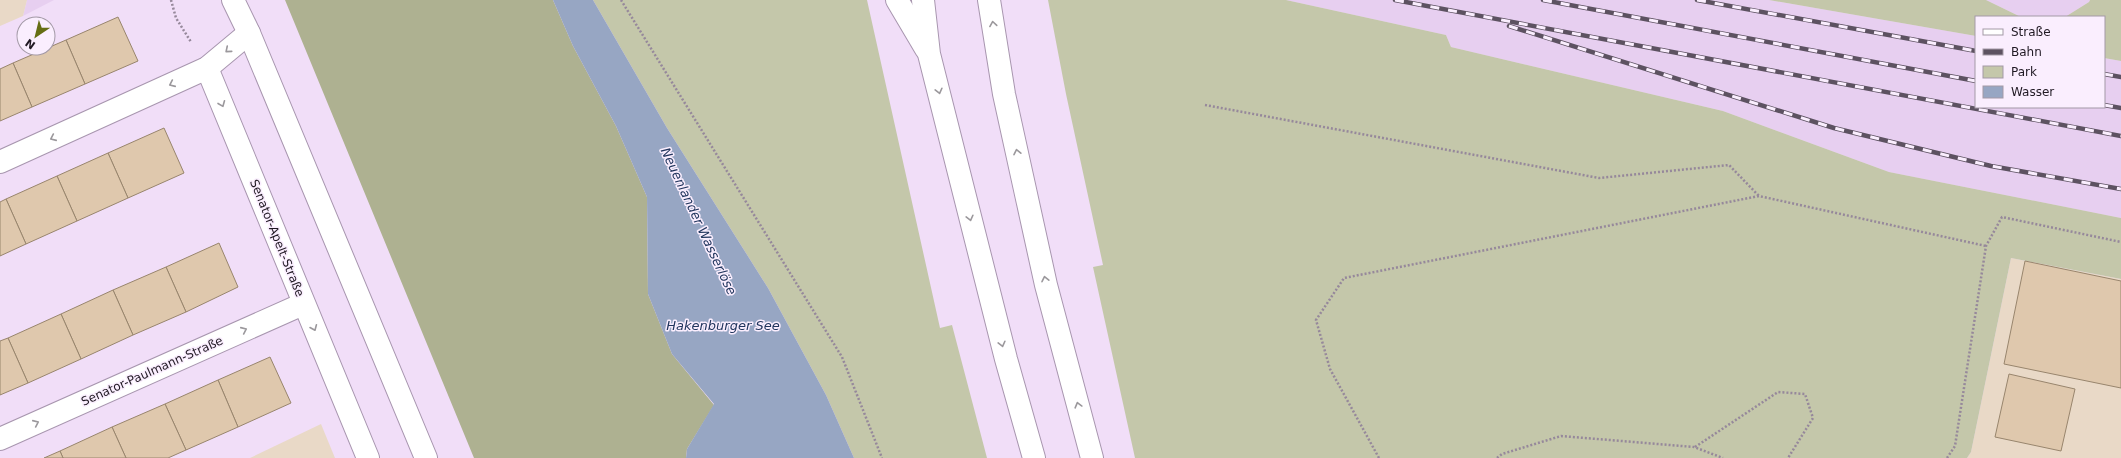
<svg xmlns="http://www.w3.org/2000/svg" width="2121" height="458" font-family="'DejaVu Sans',sans-serif">
<style>
.built{fill:#e7cff0}
.industrial{fill:#e9d9c7}
.green{fill:#c4c7aa}
.forest{fill:#aeb191}
.water{fill:#97a6c3}
.building{fill:#dfc8ad;stroke:#98856d}
.lines{fill:none;stroke-linecap:round;stroke-linejoin:round}
.minor-casing{stroke:#a896af;stroke-width:24}
.highway-casing{stroke:#a896af;stroke-width:24}
.path{stroke:#96889b;stroke-width:2.5;stroke-dasharray:2 2;stroke-linecap:butt}
.minor{stroke:#fff;stroke-width:22}
.highway{stroke:#fff;stroke-width:22}
.rail-casing{stroke:#5d5261;stroke-width:4.5}
.rail{stroke:#faeefe;stroke-width:3;stroke-dasharray:9;stroke-linecap:butt}
.oneway{stroke:#9b989c}
.labels{text-anchor:middle;stroke-width:3;stroke-linejoin:round;paint-order:stroke}
.street-label{font-size:12px;fill:#201923;stroke:#faeefe}
.water-label{font-size:13px;font-style:italic;fill:#21355d;stroke:#faeefe}
</style>
<rect width="100%" height="100%" fill="#f1def8"/>
<g class="built">
<polygon points="27,0 54,0 23,16"/>
<polygon points="1286,0 1769,0 1976,36 1976,107 2104,107 2104,58 2121,61 2121,218 1889,172 1723,111 1451,47 1446,35"/>
<polygon points="1986,0 2090,0 2089,2 2065,17 2021,17"/>
</g>
<g class="industrial">
<polygon points="0,0 27,0 23,16 0,26"/>
<polygon points="2011,258 2121,279 2121,458 1967,458 1971,452"/>
<polygon points="321,424 335,458 250,458"/>
</g>
<g class="green">
<polygon points="593,0 867,0 940,328 952,325 987,458 854,458 826,395 768,288 667,128"/>
<polygon points="1048,0 1286,0 1446,35 1451,47 1723,111 1889,172 2121,218 2121,279 2011,258 1971,452 1967,458 1135,458 1093,267 1103,265 1066,94"/>
<polygon points="1769,0 1986,0 2021,17 1976,17 1976,36"/>
<polygon points="2090,0 2121,0 2121,61 2104,58 2104,17 2065,17 2089,2"/>
</g>
<polygon class="forest" points="285,0 553,0 573,46 616,126 647,197 648,294 672,354 714,405 687,449 686,458 474,458"/>
<polygon class="water" points="553,0 593,0 667,128 768,288 826,395 854,458 686,458 687,449 714,404 672,354 648,294 647,197 616,126 573,46"/>
<g class="building">
<polygon points="118,17 138,61 85,84 66,40"/>
<polygon points="66,40 85,84 32,107 13,63"/>
<polygon points="13,63 32,107 0,121 0,69"/>
<polygon points="164,128 184,173 128,198 108,153"/>
<polygon points="108,153 128,198 77,221 57,176"/>
<polygon points="57,176 77,221 26,244 6,199"/>
<polygon points="6,199 26,244 0,256 0,202"/>
<polygon points="219,243 238,287 186,312 166,267"/>
<polygon points="2025,261 2121,281 2121,388 2004,364"/>
<polygon points="166,267 186,312 133,335 113,290"/>
<polygon points="113,290 133,335 81,359 61,314"/>
<polygon points="61,314 81,359 28,383 8,338"/>
<polygon points="8,338 28,383 0,395 0,341"/>
<polygon points="270,357 291,403 238,427 218,380"/>
<polygon points="2009,374 2075,389 2061,451 1995,437"/>
<polygon points="218,380 238,427 186,450 165,404"/>
<polygon points="165,404 186,450 168,458 126,458 112,427"/>
<polygon points="112,427 126,458 63,458 60,451"/>
<polygon points="60,451 63,458 44,458"/>
</g>
<g class="lines">
<g class="minor-casing">
<g id="minor">
<polyline points="233,0 249,33 426,458"/>
<polyline points="207,68 368,458"/>
<polyline points="0,162 207,68 249,33"/>
<polyline points="0,439 303,304"/>
</g>
</g>
<g class="highway-casing">
<g id="highway">
<polyline points="897,0 926,49"/>
<polyline points="923,0 929,54 1006,359 1034,458"/>
<polyline points="989,0 1004,94 1046,285 1092,458"/>
</g>
</g>
<g class="path">
<polyline points="171,0 176,18 191,42"/>
<polyline points="621,0 842,357 882,458"/>
<polyline points="1205,105 1599,178 1729,165 1759,196"/>
<polyline points="1695,447 1778,392 1805,394 1813,418 1788,458"/>
<polyline points="1379,458 1330,369 1316,320 1344,278 1759,196 1986,246"/>
<polyline points="1497,458 1502,454 1561,436 1694,447 1723,458"/>
<polyline points="1947,458 1955,446 1986,246 2002,217 2121,242"/>
</g>
<use href="#minor" class="minor"/>
<use href="#highway" class="highway"/>
<g class="rail-casing">
<g id="rail">
<polyline points="1395,0 2121,136"/>
<polyline points="1543,0 1976,81"/>
<polyline points="1697,0 1976,51"/>
<polyline points="1509,26 1834,128 1991,166 2121,189"/>
<polyline points="2104,74 2121,77"/>
<polyline points="2104,105 2121,108"/>
</g>
</g>
<use href="#rail" class="rail"/>
</g>
<defs><path id="oneway-chevron" d="M-2-3.5L2.5 0L-2 3.5" fill="none" stroke-width="1.6" stroke-linecap="round" stroke-linejoin="round"/></defs>
<g class="oneway">
<use href="#oneway-chevron" transform="translate(993 24) rotate(-99)"/>
<use href="#oneway-chevron" transform="translate(228 50) rotate(140)"/>
<use href="#oneway-chevron" transform="translate(172 84) rotate(156)"/>
<use href="#oneway-chevron" transform="translate(939 91) rotate(76)"/>
<use href="#oneway-chevron" transform="translate(222 104) rotate(68)"/>
<use href="#oneway-chevron" transform="translate(53 138) rotate(156)"/>
<use href="#oneway-chevron" transform="translate(1017 152) rotate(-102)"/>
<use href="#oneway-chevron" transform="translate(970 218) rotate(76)"/>
<use href="#oneway-chevron" transform="translate(1045 279) rotate(-102)"/>
<use href="#oneway-chevron" transform="translate(314 328) rotate(67)"/>
<use href="#oneway-chevron" transform="translate(244 330) rotate(-24)"/>
<use href="#oneway-chevron" transform="translate(1002 344) rotate(76)"/>
<use href="#oneway-chevron" transform="translate(1078 405) rotate(-105)"/>
<use href="#oneway-chevron" transform="translate(36 423) rotate(-24)"/>
</g>
<g class="labels">
<g class="street-label">
<text transform="translate(277 238) rotate(68)" y="4">Senator-Apelt-Straße</text>
<text transform="translate(152 371) rotate(-24)" y="4">Senator-Paulmann-Straße</text>
</g>
<g class="water-label">
<text transform="translate(699 221) rotate(65)" y="5">Neuenlander Wasserlöse</text>
<text x="723" y="330">Hakenburger See</text>
</g>
</g>
<rect x="1975" y="16" width="130" height="92" fill="#faeefe" stroke="#a399a6"/>
<rect x="1983" y="29" width="20" height="6" fill="#ffffff" stroke="#a399a6"/>
<text x="2011" y="36" font-size="12" fill="#201923">Straße</text>
<rect x="1983" y="49" width="20" height="6" fill="#5d5261" stroke="#a399a6"/>
<text x="2011" y="56" font-size="12" fill="#201923">Bahn</text>
<rect x="1983" y="66" width="20" height="12" fill="#c4c7aa" stroke="#a399a6"/>
<text x="2011" y="76" font-size="12" fill="#201923">Park</text>
<rect x="1983" y="86" width="20" height="12" fill="#97a6c3" stroke="#a399a6"/>
<text x="2011" y="96" font-size="12" fill="#201923">Wasser</text>
<g transform="translate(36 36) rotate(215)"><circle r="19" fill="#faeefe" stroke="#a399a6"/>
<path d="M0-3L7 15L0 10L-7 15Z" fill="#666e14"/>
<text y="-6" font-size="11" font-weight="bold" text-anchor="middle" fill="#201923">N</text>
</g>
</svg>
